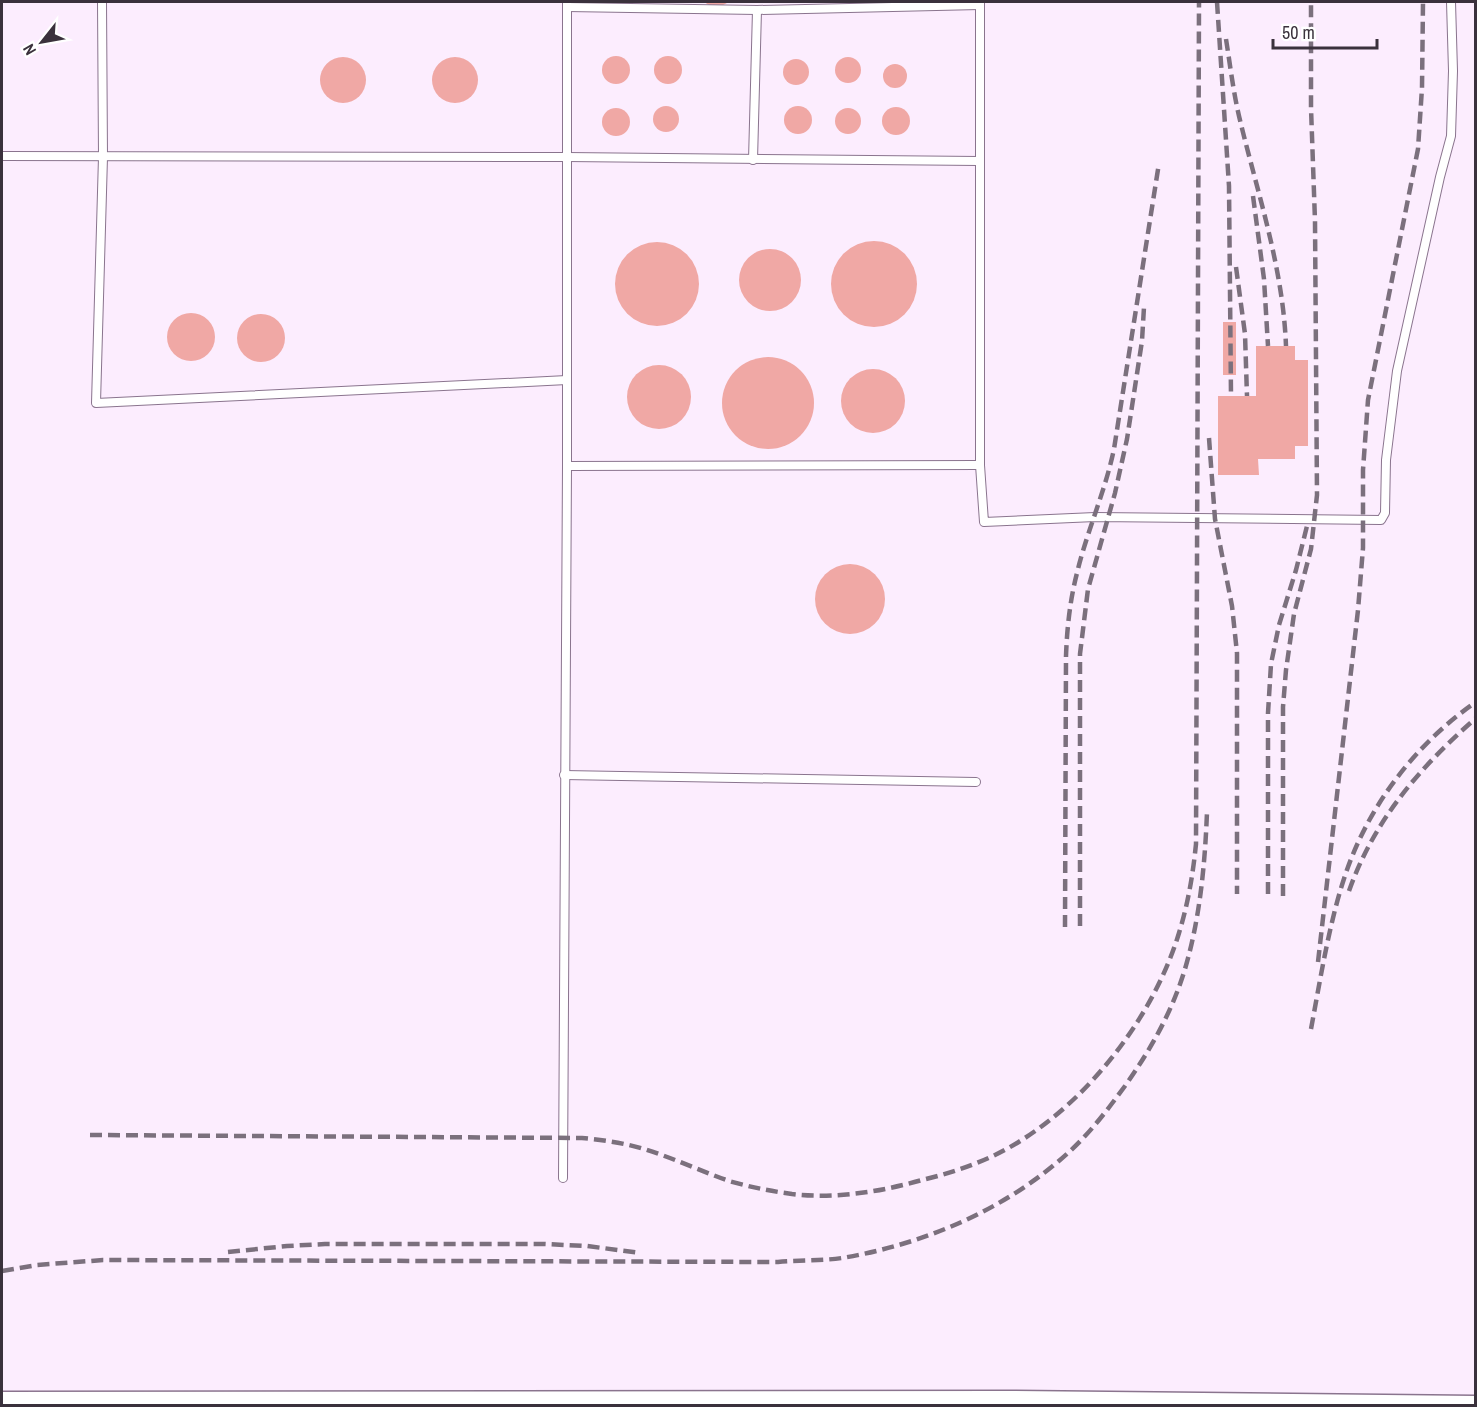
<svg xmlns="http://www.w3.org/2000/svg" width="1477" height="1407" font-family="'Archivo Narrow',sans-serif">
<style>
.building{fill:#f0a8a5}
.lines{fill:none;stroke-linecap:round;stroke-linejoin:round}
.service-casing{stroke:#8a748e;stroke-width:10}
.tertiary-casing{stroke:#8a748e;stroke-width:21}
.service{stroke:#fff;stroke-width:8}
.tertiary{stroke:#fff;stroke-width:18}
.rail{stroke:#7b707d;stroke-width:4.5;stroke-dasharray:12 6;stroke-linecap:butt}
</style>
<rect width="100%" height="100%" fill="#fcedfe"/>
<g class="building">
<polygon points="605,2 625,2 613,5"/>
<polygon points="704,2 729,2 719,7 709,5"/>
<circle cx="616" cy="70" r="14"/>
<circle cx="668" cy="70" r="14"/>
<circle cx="455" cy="80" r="23"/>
<circle cx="343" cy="80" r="23"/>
<circle cx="848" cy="70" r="13"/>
<circle cx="796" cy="72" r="13"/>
<circle cx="895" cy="76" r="12"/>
<circle cx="798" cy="120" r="14"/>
<circle cx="666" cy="119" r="13"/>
<circle cx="896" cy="121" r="14"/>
<circle cx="616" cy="122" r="14"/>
<circle cx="848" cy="121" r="13"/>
<circle cx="874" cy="284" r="43"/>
<circle cx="657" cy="284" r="42"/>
<circle cx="770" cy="280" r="31"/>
<circle cx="191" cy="337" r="24"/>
<circle cx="261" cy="338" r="24"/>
<rect x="1223" y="322" width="13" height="53"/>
<polygon points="1256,346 1295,346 1295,360 1308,360 1308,446 1295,446 1295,459 1258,459 1259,475 1218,475 1218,396 1256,396"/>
<circle cx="768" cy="403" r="46"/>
<circle cx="659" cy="397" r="32"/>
<circle cx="873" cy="401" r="32"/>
<circle cx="850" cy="599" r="35"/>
</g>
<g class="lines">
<g class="service-casing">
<g id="service">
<polyline points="102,2 103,157 96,403 567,380"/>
<polyline points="980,2 980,465 984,522 1095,517 1381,520 1385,513 1386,460 1397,371 1440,177 1451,136 1453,71 1451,2"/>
<polyline points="567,7 757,10 980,5"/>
<polyline points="2,156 567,157 979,161"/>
<polyline points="753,160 757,10"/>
<polyline points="567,466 980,465"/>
<polyline points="564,775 976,782"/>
<polyline points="563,1178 567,466 567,2"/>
</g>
</g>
<g class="tertiary-casing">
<polyline id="tertiary" points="2,1401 1007,1400 1476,1405"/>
</g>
<use href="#service" class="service"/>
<use href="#tertiary" class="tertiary"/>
<g class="rail">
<polyline points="1217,2 1229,186 1231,396"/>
<path d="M1226 39C1230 64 1233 90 1239 116 1257 192 1283 266 1286 346"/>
<polyline points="1253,196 1264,279 1268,346"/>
<polyline points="1236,267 1245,334 1247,396"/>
<polyline points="1209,438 1215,519 1232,606 1237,653 1237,894"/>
<path d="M1349 891C1374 820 1420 767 1476 718"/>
<polyline points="1268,894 1268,713 1271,664 1279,625 1296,570 1307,526"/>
<polyline points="1283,896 1283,707 1286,670 1294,614 1311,549 1317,495 1315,221 1311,108 1311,2"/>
<polyline points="1080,926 1080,654 1088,589 1115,493 1127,439 1142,341 1144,307"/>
<path d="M1065 927 1066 656C1067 628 1070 600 1077 573 1087 531 1105 492 1114 449L1159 163"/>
<polyline points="1318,962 1358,610 1363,548 1363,470 1368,400 1418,149 1422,88 1423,2"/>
<path d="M1311 1029C1321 976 1330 917 1348 867 1372 801 1418 742 1476 702"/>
<path d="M90 1135 582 1138C603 1140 624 1143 644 1149 673 1158 701 1171 729 1181 750 1187 770 1191 792 1194 835 1199 880 1192 922 1180 947 1174 972 1166 995 1155 1079 1114 1152 1022 1179 933 1188 904 1193 874 1196 844L1199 2"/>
<polyline points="228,1252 287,1246 325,1244 545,1244 587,1246 641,1253"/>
<path d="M2 1271 37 1265 103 1260 778 1262C799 1260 821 1261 842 1258 925 1244 1007 1209 1069 1152 1091 1132 1108 1109 1125 1086 1151 1049 1172 1012 1185 969 1200 918 1205 864 1207 812"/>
</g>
</g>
<rect width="1477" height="1407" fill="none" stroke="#3a313c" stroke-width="6"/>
<g transform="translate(42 42) rotate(239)" stroke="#ffffff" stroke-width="4.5" paint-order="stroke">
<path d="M0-4.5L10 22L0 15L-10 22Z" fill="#3a313c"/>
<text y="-9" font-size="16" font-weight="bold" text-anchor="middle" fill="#3a313c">N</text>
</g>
<path d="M1273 39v9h104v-9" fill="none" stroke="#3a313c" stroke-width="3"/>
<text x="1282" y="39" font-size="18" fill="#3a313c" stroke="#ffffff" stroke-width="4.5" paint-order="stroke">50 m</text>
</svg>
